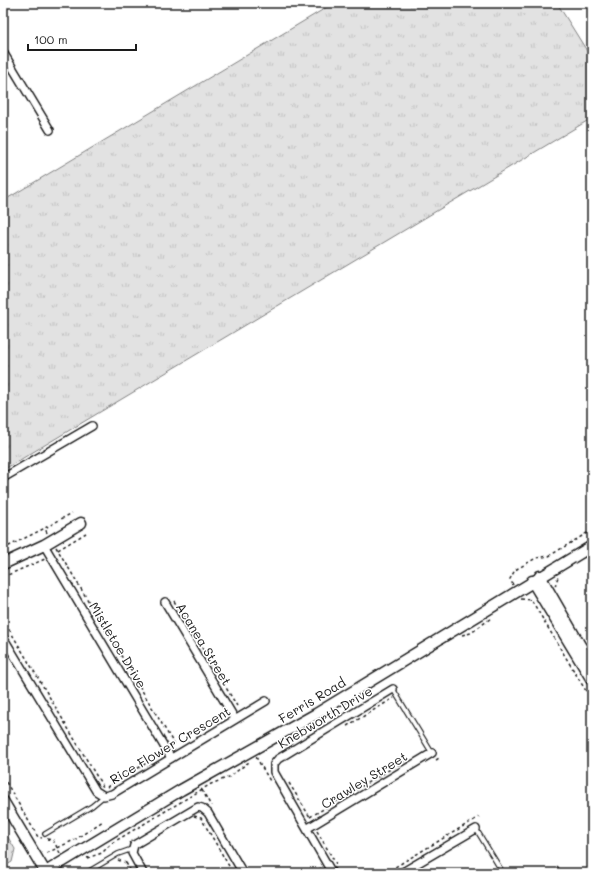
<svg xmlns="http://www.w3.org/2000/svg" width="595" height="876" font-family="Mali,sans-serif">
<style>
.grass{fill:url(#grass-tufts);stroke:#7f7f7f}
.lines{fill:none;stroke-linecap:round;stroke-linejoin:round}
.lane-casing{stroke:#1c1c1c;stroke-width:6}
.street-casing{stroke:#1c1c1c;stroke-width:10}
.secondary-casing{stroke:#1c1c1c;stroke-width:13}
.path{stroke:#1c1c1c;stroke-width:1.5;stroke-dasharray:3 3;stroke-linecap:butt}
.lane{stroke:#fff;stroke-width:3.5}
.street{stroke:#fff;stroke-width:7}
.secondary{stroke:#fff;stroke-width:10}
.labels{text-anchor:middle;stroke-width:3;stroke-linejoin:round;paint-order:stroke}
.street-label{font-size:13px;fill:#1c1c1c;stroke:#fff}
</style>
<defs>
<pattern id="grass-tufts" width="24" height="20" patternUnits="userSpaceOnUse"><rect width="24" height="20" fill="#e2e2e2"/><path d="M3 7l-1-3M5 7V3M7 7l1-3M15 17l-1-3M17 17v-4M19 17l1-3" fill="none" stroke="#c1c1c1"/></pattern>
</defs>
<rect width="100%" height="100%" fill="#fff"/>
<filter id="ink" filterUnits="userSpaceOnUse"><feTurbulence type="fractalNoise" baseFrequency=".025" numOctaves="2"/><feDisplacementMap in="SourceGraphic" scale="8" xChannelSelector="R" yChannelSelector="G"/><feConvolveMatrix kernelMatrix="1 2 1 2 8 2 1 2 1" color-interpolation-filters="sRGB"/></filter>
<g filter="url(#ink)">
<g class="grass">
<polygon points="334,3 557,3 592,59 592,118 3,470 3,201"/>
<polygon points="3,829 15,849 12,862 3,867"/>
</g>
<g class="lines">
<g class="lane-casing">
<g id="lane">
<polyline points="393,689 432,753"/>
<polyline points="476,829 503,873"/>
<polyline points="45,834 92,806 104,796"/>
<polyline points="86,873 118,854 132,849"/>
</g>
</g>
<g class="street-casing">
<g id="street">
<polyline points="3,52 50,130"/>
<polyline points="3,478 92,426"/>
<polyline points="44,545 171,758"/>
<polyline points="165,602 235,719"/>
<polyline points="3,637 96,791 104,796 112,794 266,701"/>
<polyline points="308,828 432,753"/>
<polyline points="143,873 132,853 134,845 198,807 202,808 208,813 243,873"/>
<polyline points="332,873 274,772 274,764 278,759 393,689"/>
<polyline points="401,873 476,829"/>
</g>
</g>
<g class="secondary-casing">
<g id="secondary">
<polyline points="3,564 44,545 81,523"/>
<polyline points="540,576 592,666"/>
<polyline points="532,581 592,680"/>
<polyline points="3,801 46,873"/>
<polyline points="44,873 181,790 316,714 592,546"/>
</g>
</g>
<g class="path">
<polyline points="47,533 45,528 72,513"/>
<polyline points="56,547 174,744"/>
<polyline points="3,549 45,528"/>
<polyline points="58,550 86,533"/>
<polyline points="3,577 45,559"/>
<polyline points="513,585 510,579 515,570 536,558 549,556 592,530"/>
<polyline points="555,586 558,577"/>
<polyline points="521,599 533,600"/>
<polyline points="174,601 237,706"/>
<polyline points="532,601 592,701"/>
<polyline points="3,619 103,787"/>
<polyline points="462,635 471,633 491,618"/>
<polyline points="347,726 394,698"/>
<polyline points="256,757 270,781"/>
<polyline points="436,760 441,757"/>
<polyline points="3,777 38,837 42,838"/>
<polyline points="289,783 310,817"/>
<polyline points="107,787 158,756 160,752"/>
<polyline points="202,790 211,806"/>
<polyline points="194,816 201,818 233,873"/>
<polyline points="310,817 404,761"/>
<polyline points="317,831 336,864"/>
<polyline points="47,839 53,840 60,853"/>
<polyline points="47,853 76,839 103,821"/>
<polyline points="87,858 102,853 112,843 211,784 229,777 249,762"/>
<polyline points="118,860 126,863 129,862"/>
<polyline points="126,863 132,873"/>
<polyline points="557,866 561,871 592,870"/>
<polyline points="320,868 323,873"/>
<polyline points="63,873 68,869"/>
<polyline points="385,873 479,817"/>
<polyline points="554,873 561,871"/>
</g>
<use href="#lane" class="lane"/>
<use href="#street" class="street"/>
<use href="#secondary" class="secondary"/>
</g>
</g>
<g class="labels">
<g class="street-label">
<text transform="translate(204 644) rotate(59)" y="5">Acanea Street</text>
<text transform="translate(118 645) rotate(59)" y="5">Mistletoe Drive</text>
<text transform="translate(312 700) rotate(-31)" y="5">Ferris Road</text>
<text transform="translate(325 717) rotate(-31)" y="5">Knebworth Drive</text>
<text transform="translate(170 745) rotate(-31)" y="5">Rice Flower Crescent</text>
<text transform="translate(364 780) rotate(-31)" y="5">Crawley Street</text>
</g>
</g>
<rect width="595" height="876" fill="none" stroke="#fff" stroke-width="16"/>
<rect x="8" y="8" width="579" height="860" fill="none" stroke="#1c1c1c" stroke-width="1.5" filter="url(#ink)"/>
<path d="M28 44v6h108v-6" fill="none" stroke="#1c1c1c" stroke-width="2"/>
<text x="34" y="44" font-size="12" fill="#1c1c1c" stroke="#ffffff" stroke-width="3" paint-order="stroke">100 m</text>
</svg>
